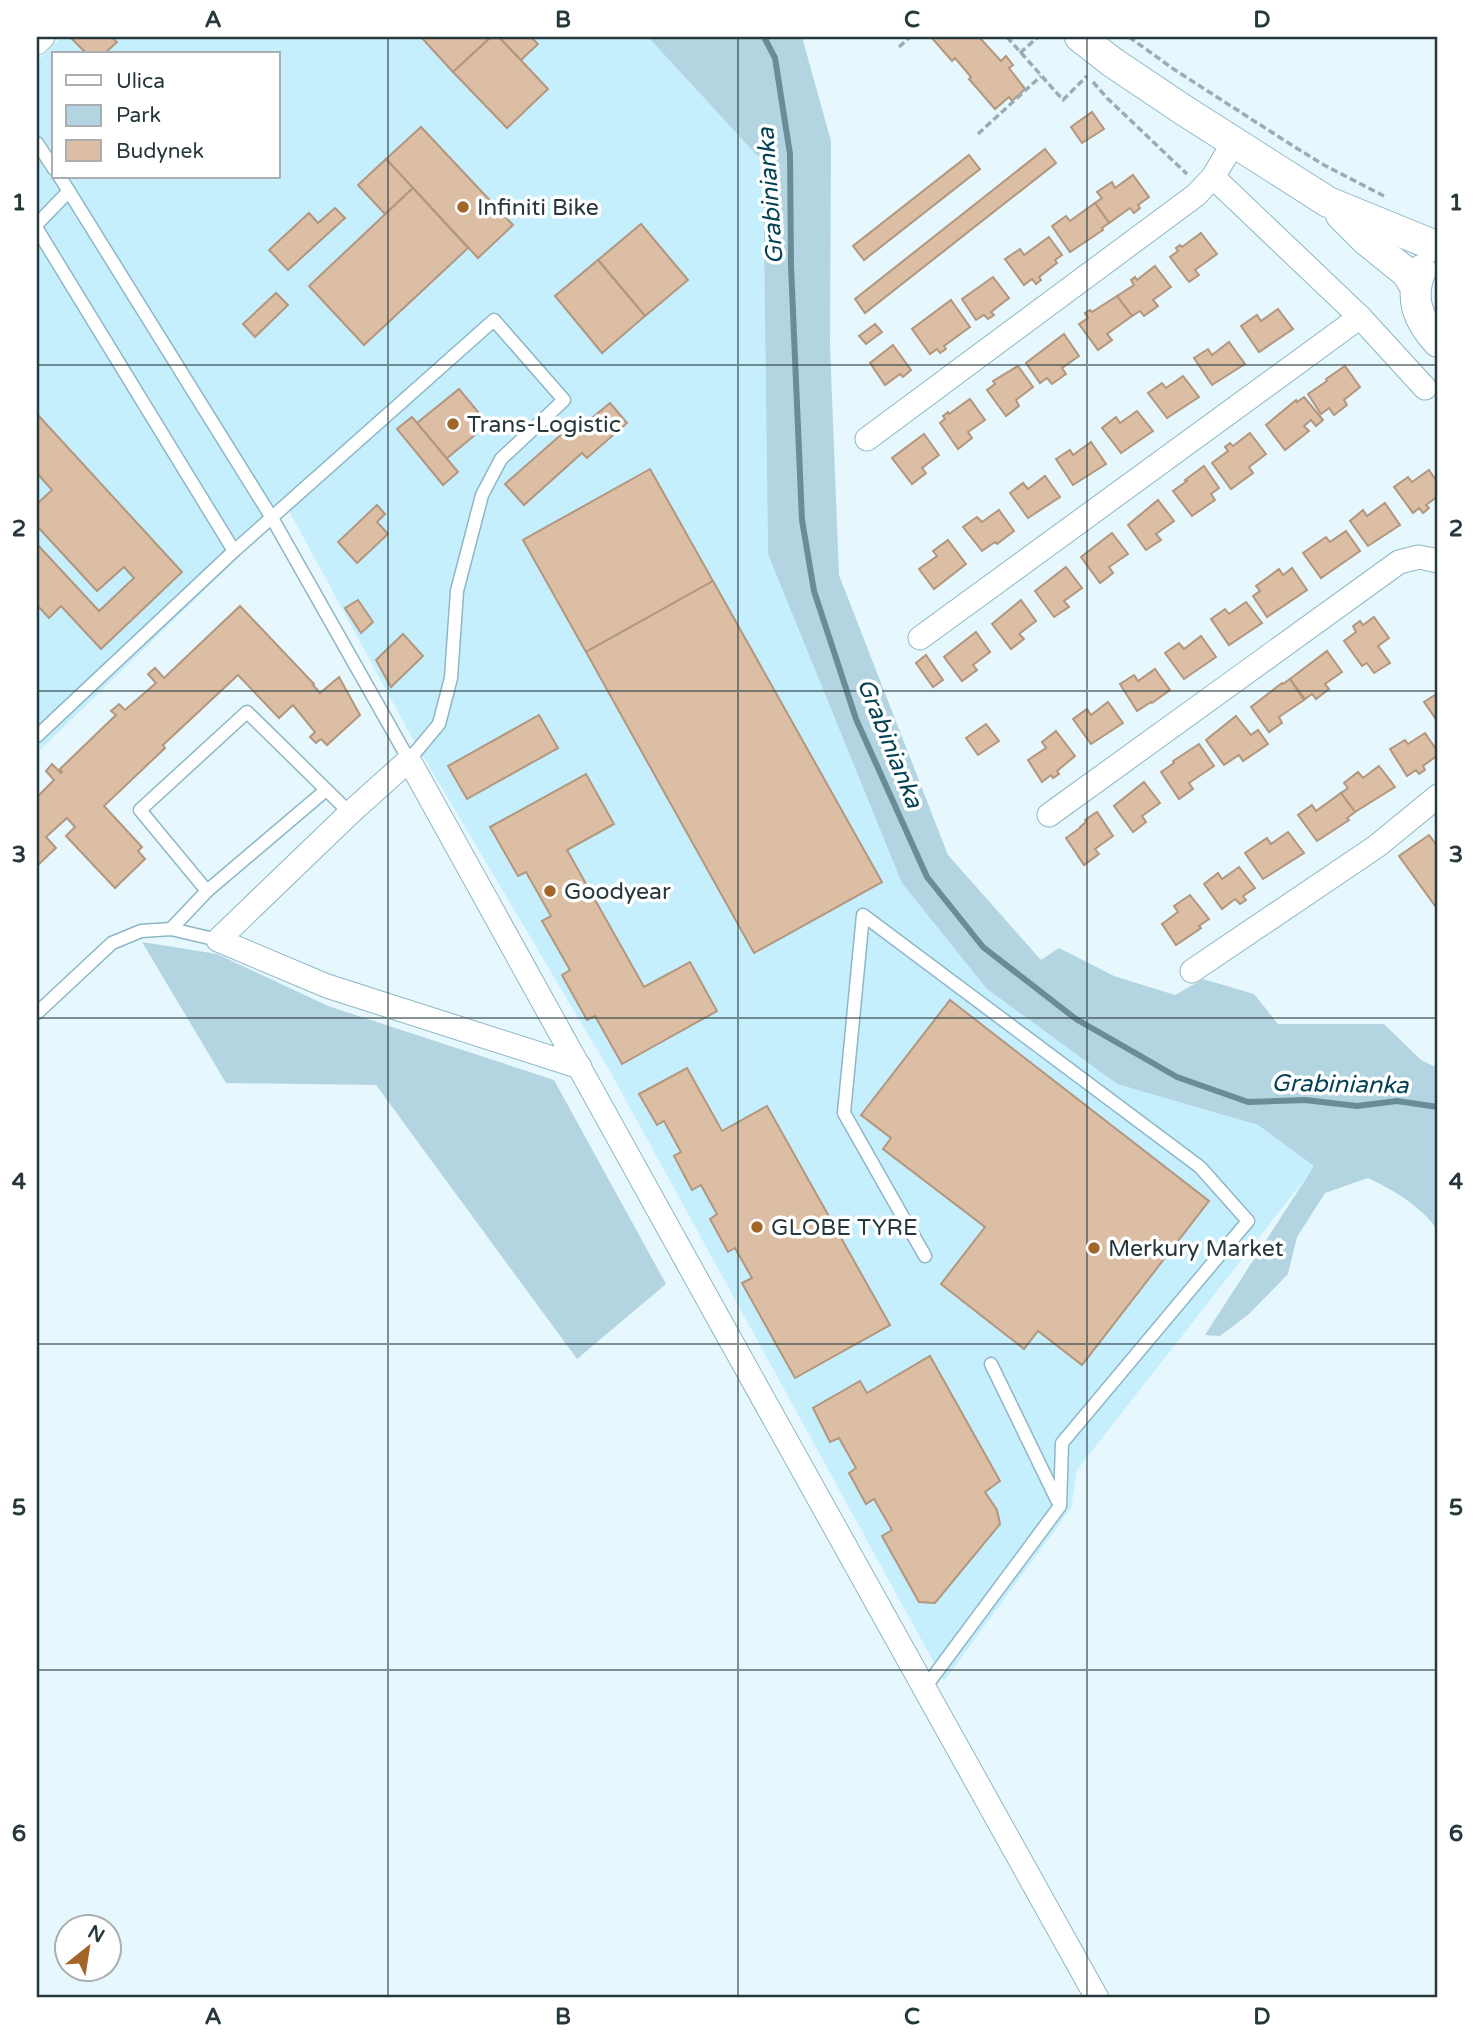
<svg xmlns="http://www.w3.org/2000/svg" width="1475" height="2035" font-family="'Varela Round',sans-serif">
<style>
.built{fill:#c6effe;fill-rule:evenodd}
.green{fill:#b3d5e1}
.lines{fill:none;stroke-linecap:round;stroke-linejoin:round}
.stream{stroke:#6a8c98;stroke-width:6}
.building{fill:#dcbea4;stroke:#b2967d;stroke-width:2}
.service-casing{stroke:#8eb7c5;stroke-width:15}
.minor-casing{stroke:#8eb7c5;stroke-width:25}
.tertiary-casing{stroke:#8eb7c5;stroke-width:32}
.path{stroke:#9cadb2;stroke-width:3.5;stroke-dasharray:7 3.5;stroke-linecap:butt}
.service{stroke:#fff;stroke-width:12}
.minor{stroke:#fff;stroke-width:23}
.tertiary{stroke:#fff;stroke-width:30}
.grid{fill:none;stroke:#27383d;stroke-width:2;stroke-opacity:0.55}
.poi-dot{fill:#a26728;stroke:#fff;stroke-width:2.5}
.labels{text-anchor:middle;stroke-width:7;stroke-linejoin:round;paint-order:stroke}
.poi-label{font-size:23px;fill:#27383d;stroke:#fff;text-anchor:start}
.water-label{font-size:24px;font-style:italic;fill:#044353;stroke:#fff}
.neatline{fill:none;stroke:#27383d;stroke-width:2.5}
.grid-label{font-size:23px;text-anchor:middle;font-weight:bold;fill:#27383d}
</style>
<rect width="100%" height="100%" fill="#e6f7fd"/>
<path class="built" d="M62 37H648L763 162 768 554 987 989 1117 1084 1258 1125 1315 1166 1077 1470 1071 1508 944 1681 612 1075 410 734 288 509 37 753V61ZM54 54H278V177H54Z"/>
<g class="green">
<path d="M648 37H802L831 141 830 346 839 575 948 855 1041 960 1059 948 1114 976 1175 995 1203 979 1254 994 1278 1024H1384L1421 1060 1438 1068V1231C1424 1208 1392 1189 1368 1178L1325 1193 1297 1237 1288 1274 1249 1314 1220 1336 1205 1335 1314 1166 1258 1125 1117 1084 987 989 902 883 768 554 763 162Z"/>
<polygon points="142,942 217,954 328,1006 554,1080 666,1284 577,1359 376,1085 226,1083"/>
</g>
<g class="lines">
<polyline class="stream" points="764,37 775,58 790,154 791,266 802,520 814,591 856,719 927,877 983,947 1076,1019 1177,1077 1248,1102 1305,1100 1357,1106 1397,1101 1438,1107"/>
</g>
<g class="building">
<polygon points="70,37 111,37 117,42 104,54 87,54"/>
<polygon points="421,37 491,37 453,72"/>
<polygon points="491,37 499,37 548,89 507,128 453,72"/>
<polygon points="499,37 531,37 538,44 521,60"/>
<polygon points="931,37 979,37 1001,61 1006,56 1013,65 1009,68 1025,89 1012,101 1009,97 995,109 969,79 971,77 955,58 952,61"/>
<polygon points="1092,112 1104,129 1082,143 1071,127"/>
<polygon points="421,127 513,225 478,258 386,159"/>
<polygon points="1045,149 1056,163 865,313 855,299"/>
<polygon points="969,155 980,169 864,260 853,246"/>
<polygon points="386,159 413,188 385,214 358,185"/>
<polygon points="1133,175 1149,197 1138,205 1140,208 1134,213 1130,208 1109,223 1095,203 1102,198 1097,192 1112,182 1115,188"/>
<polygon points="413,188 468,248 364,345 309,286"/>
<polygon points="1095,203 1109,223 1102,228 1103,230 1070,252 1052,226 1066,216 1070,221"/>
<polygon points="335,208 345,218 288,270 269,250 309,213 318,223"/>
<polygon points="641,224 688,280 645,316 598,260"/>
<polygon points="1201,233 1217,254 1195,270 1199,275 1189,282 1170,257 1178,251 1176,248 1180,245 1182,247"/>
<polygon points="1049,237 1062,255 1055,260 1057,263 1039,277 1041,280 1036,284 1032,279 1024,285 1005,259 1020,249 1024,255"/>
<polygon points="598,260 645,316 602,353 555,296"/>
<polygon points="1155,266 1171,287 1153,300 1158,306 1144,316 1140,311 1132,316 1117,296 1134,285 1131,280 1135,277 1137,280"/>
<polygon points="993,277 1009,298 991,312 994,315 988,319 984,315 976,320 962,299"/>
<polygon points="276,293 288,305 255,337 243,324"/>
<polygon points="1117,296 1132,316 1107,334 1112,340 1098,350 1079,324 1088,318 1085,313 1090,310 1092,312"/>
<polygon points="951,300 970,327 944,346 946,349 940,353 937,349 930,354 912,329"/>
<polygon points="1278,309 1293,329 1259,352 1241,326 1257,315 1261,321"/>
<polygon points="875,324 882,332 866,344 859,336"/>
<polygon points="1064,334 1079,356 1062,368 1066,374 1052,384 1047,378 1040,383 1026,363"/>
<polygon points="1229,342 1245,364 1212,385 1194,358 1208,349 1212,355"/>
<polygon points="893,345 911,370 903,377 900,374 885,385 870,363"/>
<polygon points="1018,366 1033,387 1016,400 1019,406 1006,416 987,390 995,384 993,381"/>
<polygon points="1345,366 1360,387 1344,400 1347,405 1334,415 1329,408 1321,414 1308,394 1327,381 1326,379"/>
<polygon points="1183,376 1199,397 1167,418 1148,393 1162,383 1166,388"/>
<polygon points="459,389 488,424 446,459 417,423"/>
<polygon points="1304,397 1323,420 1316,426 1311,420 1304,426 1309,431 1285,450 1266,425 1296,400 1297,402"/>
<polygon points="970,399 985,420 968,432 972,438 958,449 940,423 945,419 943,416 948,412 949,414"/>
<polygon points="610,403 627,423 587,458 582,453 524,505 505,484 564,432 569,437"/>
<polygon points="1137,411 1153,431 1121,453 1102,428 1116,417 1120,423"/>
<polygon points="37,414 182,572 101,649 61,606 49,618 37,605 37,544 99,611 134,578 124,567 97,591 37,526 37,504 52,490 37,473"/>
<polygon points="412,417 458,472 443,485 397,429"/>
<polygon points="1250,433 1266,454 1249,467 1253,473 1231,489 1212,463 1228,451 1225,447 1230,443 1233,446"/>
<polygon points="924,434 939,455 922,468 926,473 912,484 892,458"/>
<polygon points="1091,442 1106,464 1073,485 1056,459 1070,450 1073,455"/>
<polygon points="1204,466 1219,488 1211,494 1215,500 1192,516 1173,491 1187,481 1185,480"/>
<polygon points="650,469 713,581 586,652 523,540"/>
<polygon points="1429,470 1438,483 1438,496 1426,505 1429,508 1423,513 1419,508 1413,513 1394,487 1408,477 1412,482"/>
<polygon points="1045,476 1060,497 1028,518 1010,493 1023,483 1028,489"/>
<polygon points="1158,500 1174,521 1156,534 1161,540 1146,550 1128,525"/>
<polygon points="1385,503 1400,525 1368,546 1350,521 1363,510 1367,516"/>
<polygon points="377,505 385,514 377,522 388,534 357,563 338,542"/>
<polygon points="999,510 1014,531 997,544 995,542 982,551 963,527 977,517 982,522"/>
<polygon points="1346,531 1360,551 1321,578 1303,553 1326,537 1330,542"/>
<polygon points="1112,533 1128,554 1109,567 1113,573 1100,583 1081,557"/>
<polygon points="948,540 966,564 934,589 919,569 937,556 933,551"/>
<polygon points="1066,567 1082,588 1064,601 1069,607 1054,617 1035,591"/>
<polygon points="1292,568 1307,590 1267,617 1253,596 1260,591 1256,586 1279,569 1283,575"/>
<polygon points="713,581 882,882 754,953 586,652"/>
<polygon points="358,600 373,622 361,633 345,608"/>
<polygon points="1021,600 1036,621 1019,634 1024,639 1011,649 992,624"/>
<polygon points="1246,602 1262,623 1229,645 1211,619 1225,609 1229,614"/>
<polygon points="240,606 314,684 313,685 320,693 339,677 360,715 327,745 321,739 316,743 310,737 315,732 293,705 279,718 238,675 163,745 165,748 104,806 142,847 138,851 145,859 115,888 66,836 75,827 67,818 46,837 56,848 37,866 37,797 54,780 46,771 52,764 61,773 62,772 60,769 116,715 111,711 119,704 125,710 156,683 148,674 155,668 164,678"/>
<polygon points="1374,617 1389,638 1378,646 1390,663 1374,673 1367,663 1362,666 1344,641 1356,632 1353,626 1360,621 1363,625"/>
<polygon points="976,632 990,652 973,665 977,670 962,681 944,657"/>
<polygon points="403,634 423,656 391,687 376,660"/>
<polygon points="1201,636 1216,657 1184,679 1165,653 1179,643 1184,649"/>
<polygon points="1327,651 1342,672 1325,684 1329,689 1316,699 1312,694 1305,699 1290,679"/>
<polygon points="926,655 943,680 933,687 916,663"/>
<polygon points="1155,669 1170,690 1152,703 1151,702 1137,711 1120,684 1134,675 1138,681"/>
<polygon points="1290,679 1304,700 1279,717 1282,723 1269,732 1251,707 1282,683 1283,684"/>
<polygon points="1438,693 1438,722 1424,702"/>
<polygon points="1108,702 1123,723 1091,744 1073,719 1087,709 1091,715"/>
<polygon points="539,715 558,748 467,799 448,766"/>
<polygon points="1236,716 1251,735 1258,730 1268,744 1243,761 1239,755 1224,765 1206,740"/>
<polygon points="986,724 999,741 978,755 966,738"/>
<polygon points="1056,731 1075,756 1057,771 1059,774 1053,778 1051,775 1042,782 1028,760 1046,748 1042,742"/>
<polygon points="1425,733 1438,752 1438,755 1423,766 1425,770 1419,774 1416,770 1407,776 1390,749 1405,740 1408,744"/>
<polygon points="1199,744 1214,766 1189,783 1193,789 1179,799 1161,772 1174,763 1173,761"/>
<polygon points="1379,766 1395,787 1355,812 1341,793 1348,788 1344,783 1358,772 1363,778"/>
<polygon points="586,774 614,824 567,850 644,987 690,962 717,1011 622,1064 595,1016 587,1020 562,975 570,970 542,921 551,916 526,872 518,876 490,827"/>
<polygon points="1144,782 1160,803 1142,816 1146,822 1133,832 1114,806"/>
<polygon points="1341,793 1355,812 1347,818 1349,820 1317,841 1298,815 1312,805 1316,811"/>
<polygon points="1097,812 1113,836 1095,849 1099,854 1084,865 1066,838 1080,828 1080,827 1086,822 1085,820"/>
<polygon points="1288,832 1304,853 1263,879 1245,853 1267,838 1271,844"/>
<polygon points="1429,835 1438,847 1438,910 1399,856"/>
<polygon points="1239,867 1255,888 1243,896 1246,900 1240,904 1235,899 1222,909 1204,884 1218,873 1222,879"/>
<polygon points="1190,895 1209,919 1199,926 1201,928 1176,945 1162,924 1178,912 1174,906"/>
<polygon points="950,1000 1209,1201 1082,1365 1038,1331 1024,1349 941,1284 985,1227 883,1149 891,1138 861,1115"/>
<polygon points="687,1068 722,1131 767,1106 890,1325 795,1378 742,1283 752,1278 735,1248 728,1252 710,1219 717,1214 701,1185 692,1190 674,1156 681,1152 664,1121 657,1125 639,1094"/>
<polygon points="930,1356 1000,1481 985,1492 997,1510 1000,1524 935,1603 919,1602 882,1536 892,1530 874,1499 866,1504 849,1473 856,1468 839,1438 830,1442 813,1408 860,1381 867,1393"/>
</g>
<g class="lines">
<g class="service-casing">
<g id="service">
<polyline points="37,143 54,169"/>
<polyline points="37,224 69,191"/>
<polyline points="37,229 234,551 494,320 564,400 501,459 482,495 457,591 451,678 439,724 409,760 272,518 60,177"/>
<polyline points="37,736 234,551"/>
<polyline points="326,790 207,891 140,810 247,712 350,813"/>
<polyline points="171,929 207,891"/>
<polyline points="37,1013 112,943 141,931 171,929 218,940"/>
<polyline points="991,1364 1058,1502"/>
<polyline points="924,1689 1060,1506 1062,1443 1248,1221 1200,1167 863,915 844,1113 925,1256"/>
</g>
</g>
<g class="minor-casing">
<g id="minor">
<polyline points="37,43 43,37"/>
<polyline points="1213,177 1360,317 1425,388"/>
<polyline points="867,439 1196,195 1213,177 1234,142"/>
<polyline points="920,638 1360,317"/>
<polyline points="1049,815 1399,562 1419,557 1438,561"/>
<polyline points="1192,971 1377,846 1438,796"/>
<path d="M580 1067 327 986 218 940 350 813 409 760C638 1173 866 1586 1097 1998"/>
</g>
</g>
<g class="tertiary-casing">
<g id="tertiary">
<polyline points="1080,37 1112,62 1185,111 1328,202 1438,247"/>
<polyline points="1341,215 1366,240 1407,273 1416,288"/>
<path d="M1421 270C1409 299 1418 320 1438 342"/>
</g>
</g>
<g class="path">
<polyline points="1007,37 1063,100 1087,76"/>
<polyline points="1129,37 1175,70 1290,144 1324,165 1384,196"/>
<polyline points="899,47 910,37"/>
<polyline points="1020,53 1038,37"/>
<polyline points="1093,82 1107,98 1187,174"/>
<polyline points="978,134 1041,76"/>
</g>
<use href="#service" class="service"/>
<use href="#minor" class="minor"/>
<use href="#tertiary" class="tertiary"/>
</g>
<path class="grid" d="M388 37V1998M738 37V1998M1087 37V1998M37 365H1438M37 691H1438M37 1018H1438M37 1344H1438M37 1670H1438"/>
<g class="poi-dot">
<circle cx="463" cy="207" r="7"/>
<circle cx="453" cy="424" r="7"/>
<circle cx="550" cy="891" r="7"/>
<circle cx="757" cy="1227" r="7"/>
<circle cx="1094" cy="1248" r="7"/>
</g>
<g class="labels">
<g class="poi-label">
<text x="477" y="215">Infiniti Bike</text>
<text x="467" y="432">Trans-Logistic</text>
<text x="564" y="899">Goodyear</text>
<text x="771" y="1235">GLOBE TYRE</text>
<text x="1108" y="1256">Merkury Market</text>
</g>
<g class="water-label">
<text transform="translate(770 196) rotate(-94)" y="8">Grabinianka</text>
<text transform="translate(890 743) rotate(68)" y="8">Grabinianka</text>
<text transform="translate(1340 1084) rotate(1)" y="8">Grabinianka</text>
</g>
</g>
<rect width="1475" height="2035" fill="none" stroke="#ffffff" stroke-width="77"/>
<rect x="52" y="52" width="228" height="126" fill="#ffffff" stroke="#a9afb1" stroke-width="2"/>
<rect x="66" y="75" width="35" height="10" fill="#ffffff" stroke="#a9afb1" stroke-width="2"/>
<text x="116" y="88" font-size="21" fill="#27383d">Ulica</text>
<rect x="66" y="105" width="35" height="21" fill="#b3d5e1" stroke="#a9afb1" stroke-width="2"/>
<text x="116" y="122" font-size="21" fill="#27383d">Park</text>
<rect x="66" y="140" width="35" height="21" fill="#dcbea4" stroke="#a9afb1" stroke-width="2"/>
<text x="116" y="158" font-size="21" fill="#27383d">Budynek</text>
<g transform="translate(88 1948) rotate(30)"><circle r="33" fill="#ffffff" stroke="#a9afb1" stroke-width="2"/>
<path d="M0-5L12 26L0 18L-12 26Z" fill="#a26728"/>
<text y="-10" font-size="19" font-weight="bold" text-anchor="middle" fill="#27383d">N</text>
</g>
<rect x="38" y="38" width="1398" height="1958" class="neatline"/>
<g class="grid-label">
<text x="213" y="27">A</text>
<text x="563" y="27">B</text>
<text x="912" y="27">C</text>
<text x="1262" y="27">D</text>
<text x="19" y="210">1</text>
<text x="1456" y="210">1</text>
<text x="19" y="536">2</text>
<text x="1456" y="536">2</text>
<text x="19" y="862">3</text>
<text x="1456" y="862">3</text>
<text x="19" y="1189">4</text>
<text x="1456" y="1189">4</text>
<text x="19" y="1515">5</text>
<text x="1456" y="1515">5</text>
<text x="19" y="1841">6</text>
<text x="1456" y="1841">6</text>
<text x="213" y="2024">A</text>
<text x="563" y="2024">B</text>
<text x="912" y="2024">C</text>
<text x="1262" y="2024">D</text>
</g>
</svg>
